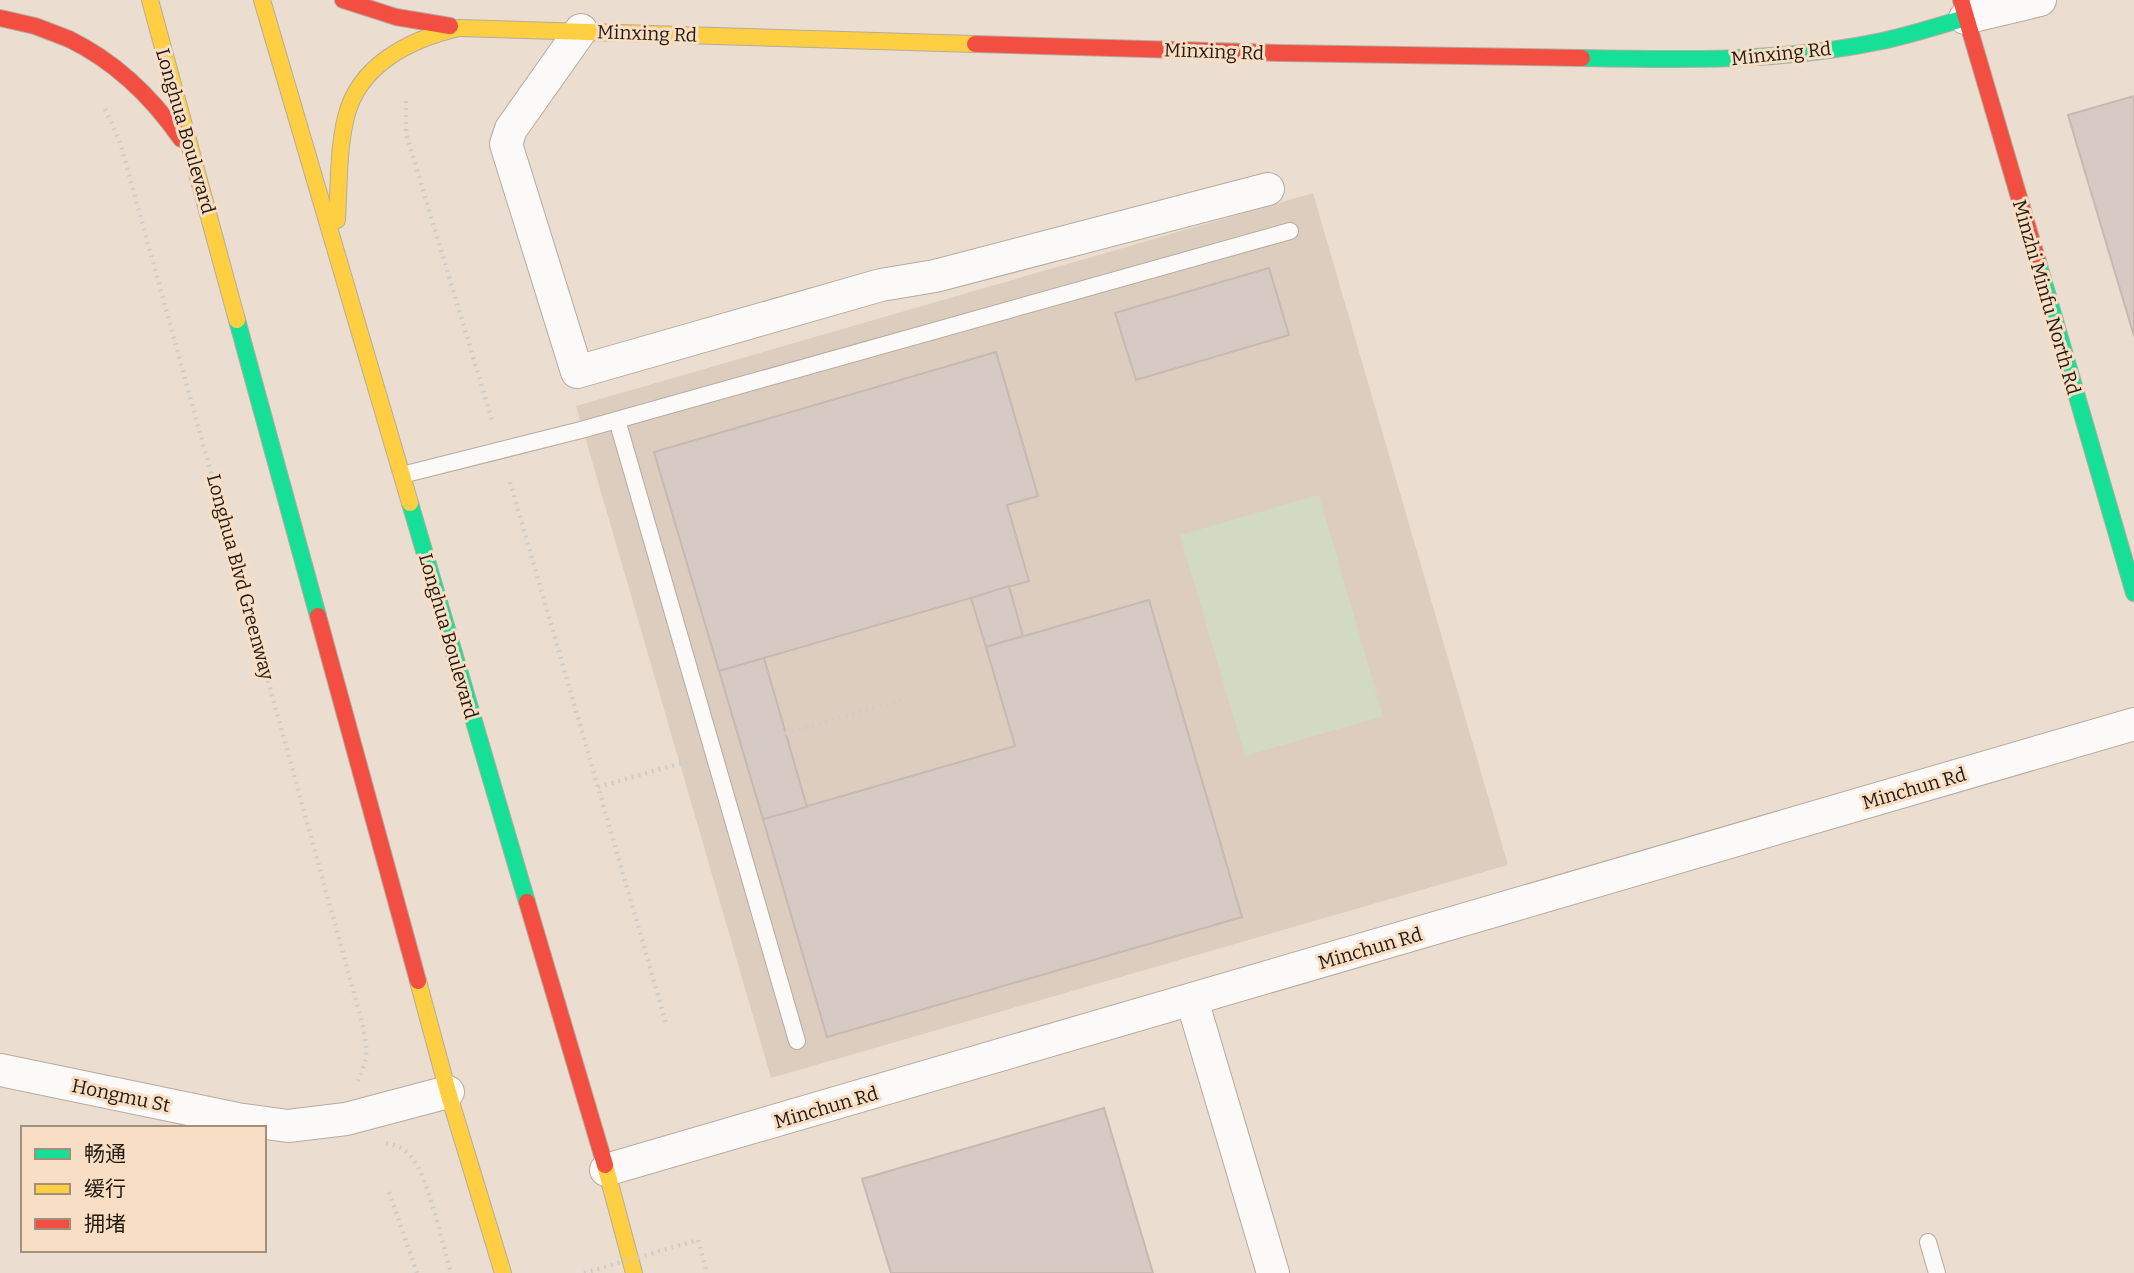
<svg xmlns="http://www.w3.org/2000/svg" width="2134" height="1273" font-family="Bitter,'Noto Sans SC',serif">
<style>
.education{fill:#ddcdbf}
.green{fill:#d2dac2}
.building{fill:#d7cac4;stroke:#c6b9b2;stroke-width:2}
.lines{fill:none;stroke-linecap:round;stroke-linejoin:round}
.lane-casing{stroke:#b5aba0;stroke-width:18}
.street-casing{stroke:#b5aba0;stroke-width:34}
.fast-casing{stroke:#b5aba0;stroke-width:18}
.slow-casing{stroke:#b5aba0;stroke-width:18}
.jam-casing{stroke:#b5aba0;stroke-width:18}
.path{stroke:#d0ccc8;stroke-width:4.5;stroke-dasharray:2 5;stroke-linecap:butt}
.lane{stroke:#fcfaf8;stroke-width:16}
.street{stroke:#fcfaf8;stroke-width:32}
.fast{stroke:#16e098;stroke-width:16}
.slow{stroke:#ffcf43;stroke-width:16}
.jam{stroke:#f24e42;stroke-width:16}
.path-bridge{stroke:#d0ccc8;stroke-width:4.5;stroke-dasharray:2 5;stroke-linecap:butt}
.labels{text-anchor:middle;stroke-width:6;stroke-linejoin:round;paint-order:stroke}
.street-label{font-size:19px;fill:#221910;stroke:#f7dec4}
</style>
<rect width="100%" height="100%" fill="#ebded0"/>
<polygon class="education" points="1313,193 1508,865 771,1078 576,406"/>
<polygon class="green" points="1319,495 1383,716 1245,756 1180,535"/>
<g class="building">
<polygon points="2134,96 2134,336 2068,115"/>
<polygon points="1269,268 1289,335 1136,380 1115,313"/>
<polygon points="996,352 1038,496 1007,505 1029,581 719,671 654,452"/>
<polygon points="1009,586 1023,636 986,647 971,598"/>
<polygon points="1149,600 1242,917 827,1037 763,819 1015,746 986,647"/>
<polygon points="764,658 807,807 763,819 719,671"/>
<polygon points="1104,1108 1153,1273 891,1273 862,1179"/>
</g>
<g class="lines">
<g class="lane-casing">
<g id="lane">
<polyline points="617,420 797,1041"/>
<polyline points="402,475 581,430 1290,231"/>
<polyline points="1928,1242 1937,1273"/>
</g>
</g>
<g class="street-casing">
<g id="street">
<polyline points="1965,18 2040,0"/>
<polyline points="581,30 511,129 506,144 577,372 881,285 935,276 1268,189"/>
<polyline points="1192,1000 1273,1273"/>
<polyline points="0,1070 237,1119 288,1126 346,1119 448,1092"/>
<polyline points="606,1170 2134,724"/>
</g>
</g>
<g class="fast-casing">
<g id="fast">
<path d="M1582 58C1682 60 1783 62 1882 41 1910 35 1938 26 1965 18"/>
<polyline points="2038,262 2134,593"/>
<polyline points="237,320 318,616"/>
<polyline points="410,503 527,902"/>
</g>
</g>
<g class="slow-casing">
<g id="slow">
<polyline points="150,0 237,320"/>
<polyline points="262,0 410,503"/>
<polyline points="459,28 975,44"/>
<path d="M337 220C339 186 338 150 346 117 359 64 411 39 459 28"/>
<polyline points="418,981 448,1092 503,1273"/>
<polyline points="605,1165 634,1273"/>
</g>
</g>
<g class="jam-casing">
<g id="jam">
<polyline points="343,0 396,17 450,26"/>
<polyline points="1961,0 2038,262"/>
<polyline points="0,18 35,26 69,39"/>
<path d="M69 39C116 62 152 97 181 139"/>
<polyline points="975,44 1280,53 1582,58"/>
<polyline points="318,616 418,981"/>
<polyline points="527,902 605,1165"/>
</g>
</g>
<g class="path">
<polyline points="406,101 406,133 492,420"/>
<path d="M105 109 120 142 362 1022C367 1048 370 1057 357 1082"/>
<polyline points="510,482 666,1023"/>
<polyline points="738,747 905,699"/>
<polyline points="598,787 692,760"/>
<path d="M386 1143C397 1145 407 1150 413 1159 430 1183 442 1243 451 1273"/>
<polyline points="389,1192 417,1273"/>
<polyline points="698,1240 707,1273"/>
</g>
<use href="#lane" class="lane"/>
<use href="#street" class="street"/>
<use href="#fast" class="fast"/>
<use href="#slow" class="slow"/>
<use href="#jam" class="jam"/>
<polyline class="path-bridge" points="584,1273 698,1240"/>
</g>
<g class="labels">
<g class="street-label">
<text transform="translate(647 33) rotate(2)" y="7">Minxing Rd</text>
<text transform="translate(1214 51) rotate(2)" y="7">Minxing Rd</text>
<text transform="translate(1781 53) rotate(-6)" y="7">Minxing Rd</text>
<text transform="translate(186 131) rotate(74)" y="7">Longhua Boulevard</text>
<text transform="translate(2047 297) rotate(74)" y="7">Minzhi Minfu North Rd</text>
<text transform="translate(241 577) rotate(75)" y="7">Longhua Blvd Greenway</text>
<text transform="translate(449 636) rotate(74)" y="7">Longhua Boulevard</text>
<text transform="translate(1914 788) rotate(-16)" y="7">Minchun Rd</text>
<text transform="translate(1370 948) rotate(-16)" y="7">Minchun Rd</text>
<text transform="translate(121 1095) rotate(12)" y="7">Hongmu St</text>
<text transform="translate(826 1107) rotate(-16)" y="7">Minchun Rd</text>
</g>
</g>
<rect x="21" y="1126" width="245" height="126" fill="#f7dec4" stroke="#a28f7c" stroke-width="2"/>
<rect x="35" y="1149" width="35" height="10" fill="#16e098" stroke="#a28f7c" stroke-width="2"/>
<text x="84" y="1161" font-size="21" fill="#221910">畅通</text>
<rect x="35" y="1184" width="35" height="10" fill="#ffcf43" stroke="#a28f7c" stroke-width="2"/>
<text x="84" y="1196" font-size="21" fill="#221910">缓行</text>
<rect x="35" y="1219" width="35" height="10" fill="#f24e42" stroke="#a28f7c" stroke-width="2"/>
<text x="84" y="1231" font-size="21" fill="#221910">拥堵</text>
</svg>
